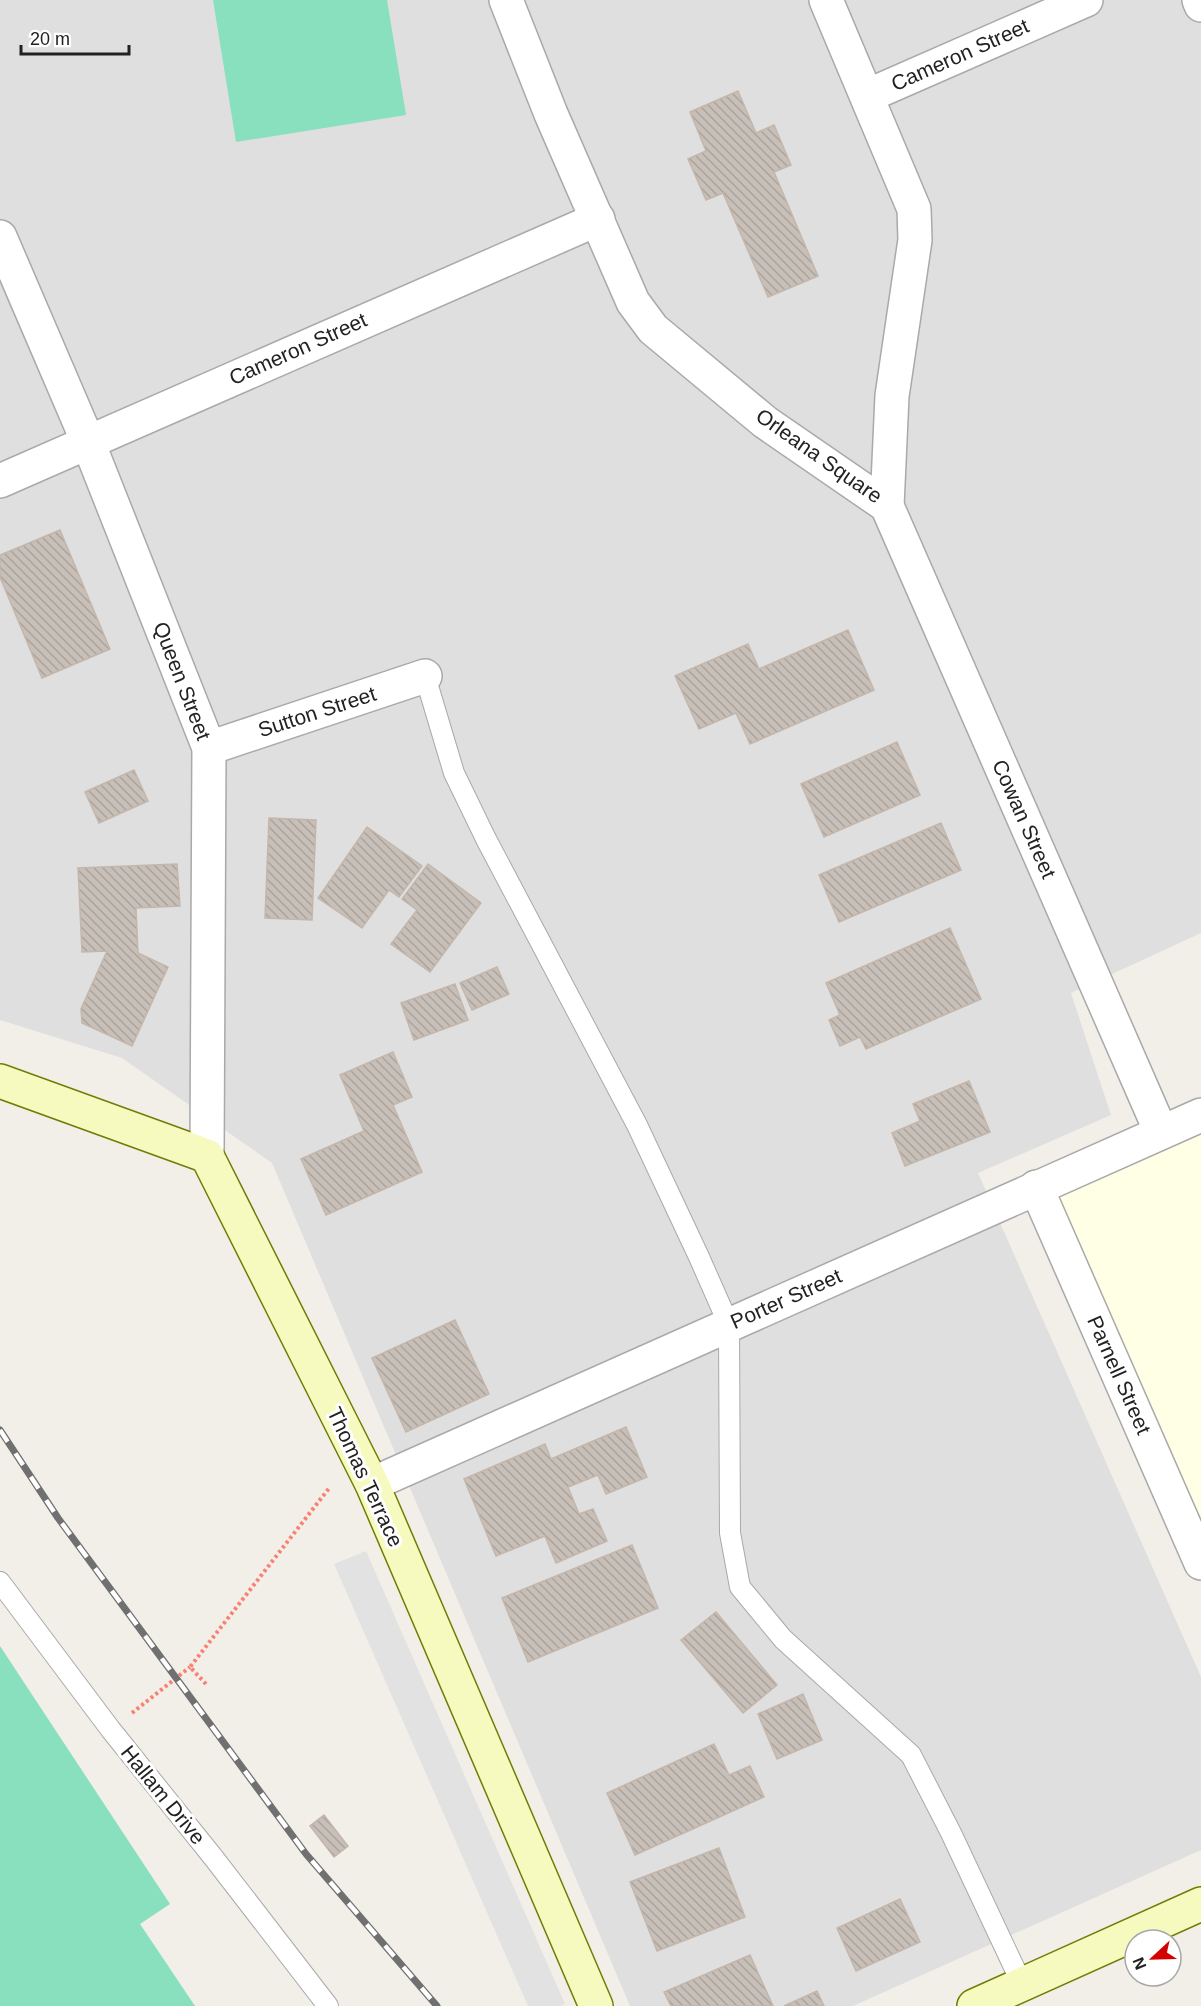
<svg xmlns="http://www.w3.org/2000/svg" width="1201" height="2006" font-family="Arial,sans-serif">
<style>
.residential{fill:#e0dfdf}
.education{fill:#ffffe5}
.pitch{fill:#88e0be}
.parking{fill:#e2e2e2}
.building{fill:url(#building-back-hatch);stroke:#c4b6ab;stroke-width:1.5}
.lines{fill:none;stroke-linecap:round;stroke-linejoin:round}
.lane-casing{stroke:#a9a9a9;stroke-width:22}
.street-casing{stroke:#a9a9a9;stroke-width:36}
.secondary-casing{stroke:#707d05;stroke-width:36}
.path{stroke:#fa8072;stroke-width:4;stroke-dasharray:3 3;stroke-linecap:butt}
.lane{stroke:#fff;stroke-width:20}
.street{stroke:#fff;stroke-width:33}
.secondary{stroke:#f7fabf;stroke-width:33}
.rail-casing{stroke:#707070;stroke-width:7}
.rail{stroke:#fff;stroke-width:4.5;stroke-dasharray:14;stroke-linecap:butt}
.labels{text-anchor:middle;stroke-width:6;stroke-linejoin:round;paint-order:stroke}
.street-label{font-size:21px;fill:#222;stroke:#fff}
</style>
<defs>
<pattern id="building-back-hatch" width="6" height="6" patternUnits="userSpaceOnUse" patternTransform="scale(1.5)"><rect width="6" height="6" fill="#c7bfb8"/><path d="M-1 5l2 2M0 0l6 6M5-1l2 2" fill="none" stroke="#aba49e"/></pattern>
</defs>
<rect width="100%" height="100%" fill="#f2efe9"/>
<polygon class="residential" points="0,0 1201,0 1201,933 1071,993 1111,1115 978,1173 1201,1677 1201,1850 853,2006 630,2006 272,1163 122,1058 0,1020"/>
<polygon class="education" points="1201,1115 1201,1563 1036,1187"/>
<g class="pitch">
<polygon points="213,0 387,0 406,115 236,142"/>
<polygon points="0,1646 170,1904 140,1924 195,2006 0,2006"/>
</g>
<polygon class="parking" points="366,1551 565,2004 560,2006 528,2006 334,1564"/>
<g class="building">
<polygon points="738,91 756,133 774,125 791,165 774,172 818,276 768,297 723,193 706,200 688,159 706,151 690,112"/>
<polygon points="60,530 110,649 42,678 0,577 0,555"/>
<polygon points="848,630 874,690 750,744 736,713 699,729 675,676 748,644 759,669"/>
<polygon points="897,742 920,795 824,837 801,784"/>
<polygon points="134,770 148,801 99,823 85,792"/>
<polygon points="269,818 316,820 312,920 265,918"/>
<polygon points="941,823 961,870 839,922 819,875"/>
<polygon points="367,827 422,866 399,897 389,890 362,928 318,898"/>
<polygon points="177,864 180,906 136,908 138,953 168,967 132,1046 82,1023 81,1009 107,951 82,952 78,868"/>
<polygon points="428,864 481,903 430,972 391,944 417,910 402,899"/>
<polygon points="950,928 981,999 866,1049 860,1037 840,1046 829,1020 840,1015 826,983"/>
<polygon points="497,967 509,994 472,1010 460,983"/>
<polygon points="455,984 468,1020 414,1040 401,1003"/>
<polygon points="393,1052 412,1097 393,1105 422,1172 326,1215 301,1159 364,1131 340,1075"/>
<polygon points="969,1081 990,1132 905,1166 892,1133 920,1121 913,1104"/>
<polygon points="455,1320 489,1394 406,1432 372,1358"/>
<polygon points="626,1427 647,1477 606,1494 598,1475 568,1487 579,1514 593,1509 607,1541 556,1563 545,1536 496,1556 464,1479 545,1444 551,1459"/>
<polygon points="632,1545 658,1608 528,1662 502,1598"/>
<polygon points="716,1612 777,1685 743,1713 681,1640"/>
<polygon points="803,1694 822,1740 777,1759 758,1714"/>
<polygon points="714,1744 729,1775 750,1766 764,1797 635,1855 607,1793"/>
<polygon points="324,1815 348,1846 334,1857 310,1826"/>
<polygon points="719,1848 745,1917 657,1951 630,1882"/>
<polygon points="900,1899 920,1942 856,1971 837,1928"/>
<polygon points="750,1955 773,2006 671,2006 664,1992"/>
<polygon points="817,1991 824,2006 784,2006"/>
</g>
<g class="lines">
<g class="lane-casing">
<g id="lane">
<polyline points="425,676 454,773 486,839 637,1125 699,1257 729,1325 730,1533 740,1587 783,1639 911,1755 951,1833 1022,1984"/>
<polyline points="0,1582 111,1730 213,1857 328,2006"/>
</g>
</g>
<g class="street-casing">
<g id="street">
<polyline points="506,0 551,114 633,302 653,329 765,422 887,506 892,396 915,240 914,209 826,0"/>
<polyline points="1199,0 1201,5"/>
<polyline points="867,96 1086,0"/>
<polyline points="0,237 88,442 209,748 207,1156"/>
<polyline points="0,481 598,219"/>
<polyline points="887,506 1161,1132"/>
<polyline points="209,748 425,676"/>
<polyline points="1036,1187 1201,1563"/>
<polyline points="372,1484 1201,1115"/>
</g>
</g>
<g class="secondary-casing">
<g id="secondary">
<polyline points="0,1081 207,1156 372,1484 596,2006"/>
<polyline points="974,2006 1201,1904"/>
</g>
</g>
<g class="path">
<polyline points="206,1684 190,1667 330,1487"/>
<polyline points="132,1713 190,1667"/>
</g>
<use href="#lane" class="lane"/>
<use href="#street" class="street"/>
<use href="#secondary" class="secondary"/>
<g class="rail-casing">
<polyline id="rail" points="0,1430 58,1518 306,1854 437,2006"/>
</g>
<use href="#rail" class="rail"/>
</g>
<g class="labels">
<g class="street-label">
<text transform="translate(960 55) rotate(-24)" y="7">Cameron Street</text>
<text transform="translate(298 349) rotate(-24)" y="7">Cameron Street</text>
<text transform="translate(819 456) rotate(35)" y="7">Orleana Square</text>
<text transform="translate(182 681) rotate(69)" y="7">Queen Street</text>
<text transform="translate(317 712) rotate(-18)" y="7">Sutton Street</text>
<text transform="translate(1024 819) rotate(66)" y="7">Cowan Street</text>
<text transform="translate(786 1299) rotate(-24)" y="7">Porter Street</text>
<text transform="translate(1119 1375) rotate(66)" y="7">Parnell Street</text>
<text transform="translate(365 1477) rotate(65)" y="7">Thomas Terrace</text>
<text transform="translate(163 1795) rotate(51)" y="7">Hallam Drive</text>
</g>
</g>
<g transform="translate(1153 1958) rotate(248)"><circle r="28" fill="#ffffff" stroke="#a7a7a7" stroke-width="1.5"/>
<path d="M0-4.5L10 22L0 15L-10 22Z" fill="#d40000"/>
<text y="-9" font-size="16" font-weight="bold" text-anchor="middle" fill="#222222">N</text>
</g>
<path d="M21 45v9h108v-9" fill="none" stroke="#222222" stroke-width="3"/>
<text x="30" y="45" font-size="18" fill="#222222" stroke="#ffffff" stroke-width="4.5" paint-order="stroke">20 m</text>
</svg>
